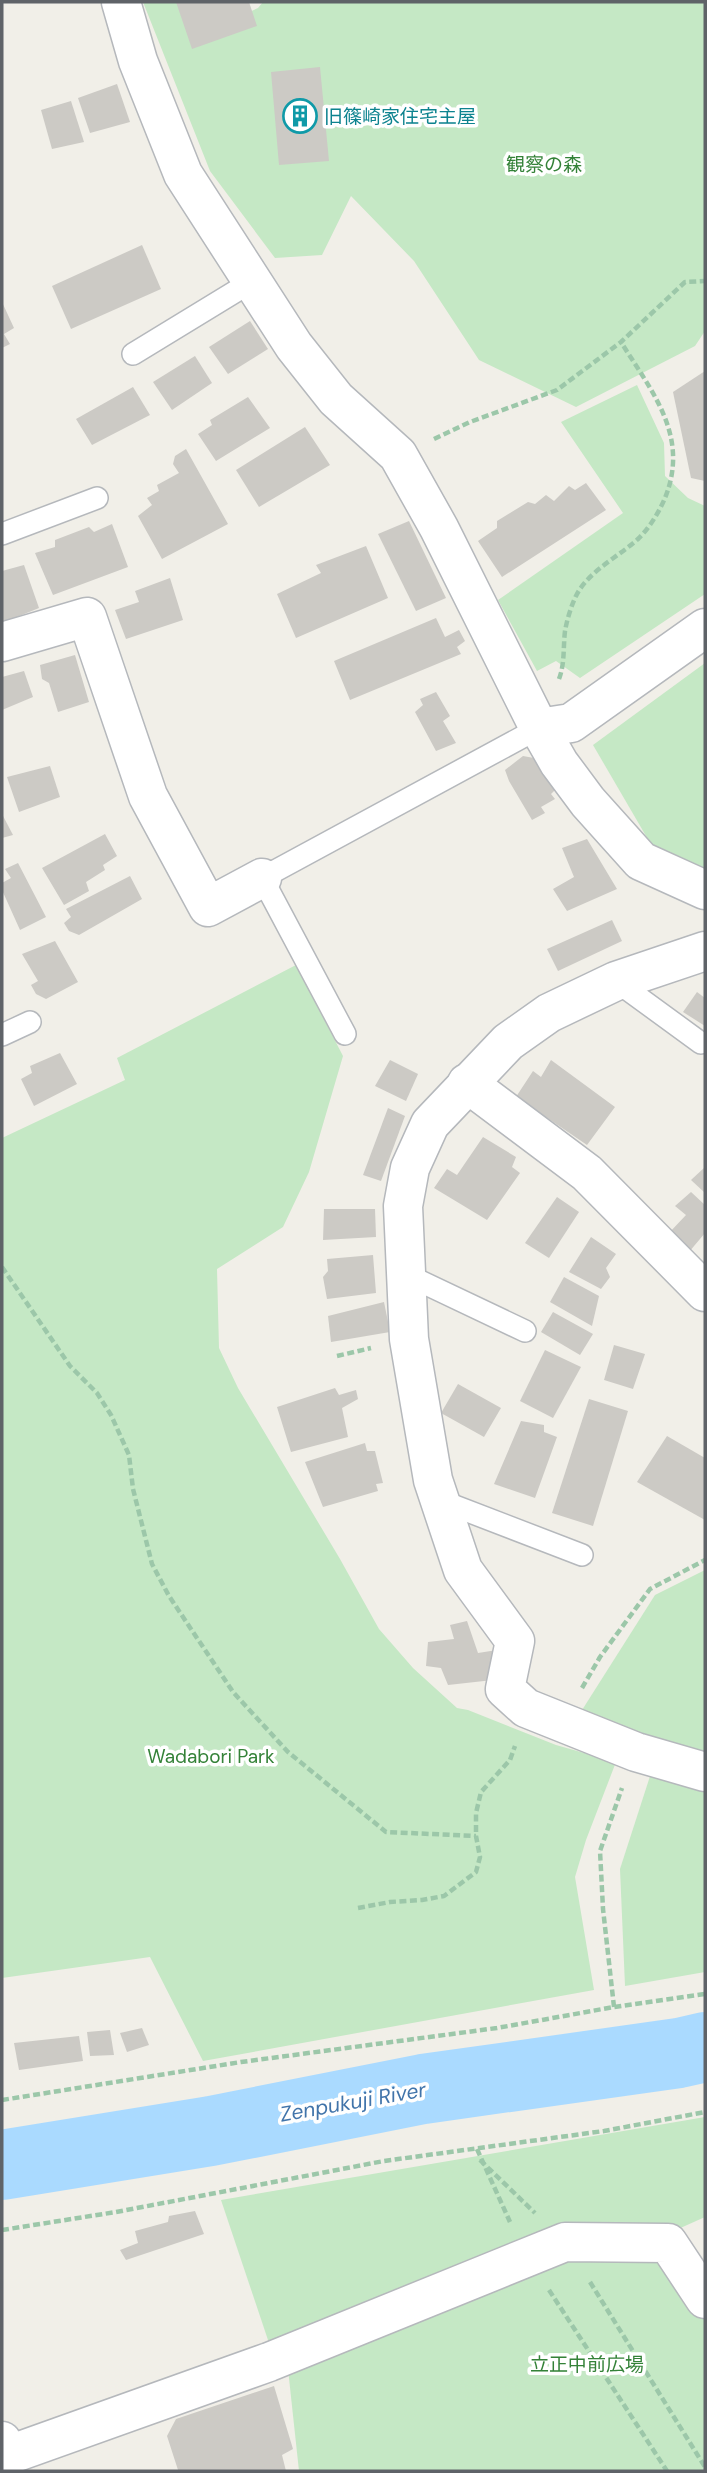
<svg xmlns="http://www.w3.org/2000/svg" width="707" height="2473" font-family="'DM Sans','Noto Sans JP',sans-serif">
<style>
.green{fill:#c5e8c5}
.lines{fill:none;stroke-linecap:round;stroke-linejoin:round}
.river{stroke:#aadaff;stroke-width:70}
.building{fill:#cccac5}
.service-casing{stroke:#b5b8bc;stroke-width:24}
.minor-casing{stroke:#b5b8bc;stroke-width:41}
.secondary-casing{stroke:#b6babf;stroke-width:41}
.path{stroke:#9cc7a9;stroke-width:4.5;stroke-dasharray:7 3.5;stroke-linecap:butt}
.service{stroke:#fff;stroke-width:21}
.minor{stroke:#fff;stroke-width:38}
.secondary{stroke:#fff;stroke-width:38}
.labels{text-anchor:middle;stroke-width:7;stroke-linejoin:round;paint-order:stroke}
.culture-label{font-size:19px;fill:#0d838f;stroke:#fff;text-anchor:start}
.park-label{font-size:19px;fill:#348238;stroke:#fff}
.water-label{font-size:21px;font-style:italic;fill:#4174aa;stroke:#fff}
</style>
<rect width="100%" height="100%" fill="#f1efe8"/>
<g class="green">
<polygon points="143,2 201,2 218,26 258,8 263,2 705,2 705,331 695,346 576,407 479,360 414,261 351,196 322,255 275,258 210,171"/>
<polygon points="637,385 664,443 665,476 688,498 705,506 705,594 580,678 556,661 537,671 498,600 623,513 561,422"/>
<polygon points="705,663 705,872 653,848 593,745"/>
<polygon points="296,965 343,1056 309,1172 283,1227 217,1269 219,1348 238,1388 340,1559 379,1629 413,1668 457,1708 468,1710 556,1745 616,1762 586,1840 575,1877 594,1990 203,2061 150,1957 2,1978 2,1138 125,1080 117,1058"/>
<polygon points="705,1570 705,1760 577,1718 655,1595"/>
<polygon points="652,1770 705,1786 705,1972 625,1986 620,1869"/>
<polygon points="705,2117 705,2217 676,2230 271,2349 221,2200"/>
<polygon points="661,2255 705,2321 705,2471 299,2471 288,2369 564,2257"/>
</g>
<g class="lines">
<polyline class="river" points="2,2165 211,2131 423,2089 679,2053 705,2047"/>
</g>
<g class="building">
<polygon points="176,2 249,2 257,26 192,49"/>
<polygon points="320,67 329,161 279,165 271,72"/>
<polygon points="117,84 130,122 90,133 78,98"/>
<polygon points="71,101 84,142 52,149 41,110"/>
<polygon points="142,245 161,289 71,329 52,286"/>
<polygon points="2,302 14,328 4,334 10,344 2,348"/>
<polygon points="250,321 268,349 228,374 209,347"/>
<polygon points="195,356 212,383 172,410 153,382"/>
<polygon points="705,371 705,481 691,478 673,392"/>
<polygon points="133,387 150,415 92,445 76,419"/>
<polygon points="248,397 270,428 216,461 198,434 212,425 210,420"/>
<polygon points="305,427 330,465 259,507 236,470"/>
<polygon points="186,449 228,524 162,559 138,516 152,505 147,498 159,491 157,485 179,473 173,464 175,456"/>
<polygon points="586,483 606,510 502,577 478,541 497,528 497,521 528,502 535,504 546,495 554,501 569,486 575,490"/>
<polygon points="409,521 446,598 416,611 378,534"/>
<polygon points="112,524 128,567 53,595 35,553 55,547 55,540 89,527 94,532"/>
<polygon points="366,546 388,598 296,638 277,594 321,573 316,565"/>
<polygon points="24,565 39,608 2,623 2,571"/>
<polygon points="170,578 183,620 126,639 115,610 139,602 135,591"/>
<polygon points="436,618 445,637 459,630 465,641 457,647 461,654 350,700 334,661"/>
<polygon points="75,655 89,702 58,712 49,683 42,679 40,665"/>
<polygon points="24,671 33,697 2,710 2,677"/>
<polygon points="436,692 450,716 443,721 456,743 436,751 415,712 423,705 420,699"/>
<polygon points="523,756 534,758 556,789 551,794 555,799 541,807 545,813 532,820 509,781 505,770"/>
<polygon points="50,766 60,797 19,812 7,777"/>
<polygon points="2,814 13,835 2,838"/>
<polygon points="105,834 117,856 103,865 105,870 86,882 89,891 64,905 42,868"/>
<polygon points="587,839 617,889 567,911 553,889 574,877 562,848"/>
<polygon points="18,863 46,917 20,930 2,890 2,883 11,878 5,869"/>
<polygon points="130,876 142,899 79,935 69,931 64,923 71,917 66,909"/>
<polygon points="612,920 622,941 558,971 547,949"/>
<polygon points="55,941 78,982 46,999 36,994 31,985 38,981 22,954"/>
<polygon points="697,992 705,998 705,1026 683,1012"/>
<polygon points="60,1053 77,1084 34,1106 21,1079 32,1073 30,1066"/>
<polygon points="390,1060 418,1074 406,1101 375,1086"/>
<polygon points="551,1060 615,1107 587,1145 546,1117 540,1119 514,1100 533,1071 541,1077"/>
<polygon points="388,1108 405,1116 381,1181 363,1175"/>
<polygon points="483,1137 516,1157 512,1167 520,1173 487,1220 434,1188 447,1169 457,1175"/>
<polygon points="705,1167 705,1193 691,1180"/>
<polygon points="691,1192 705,1205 705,1233 689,1252 669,1233 686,1215 675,1206"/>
<polygon points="557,1197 579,1212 549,1258 525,1243"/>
<polygon points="324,1209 375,1209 376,1237 323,1240"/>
<polygon points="591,1237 616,1254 606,1268 610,1277 601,1289 569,1272"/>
<polygon points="373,1255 376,1293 327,1299 323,1277 328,1271 327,1259"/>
<polygon points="564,1277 599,1296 592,1326 550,1302"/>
<polygon points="384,1302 390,1332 331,1342 328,1316"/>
<polygon points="553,1312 593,1334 580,1355 541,1332"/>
<polygon points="614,1345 645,1354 633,1389 604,1380"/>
<polygon points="545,1350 581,1367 553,1418 520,1401"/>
<polygon points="458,1384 501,1408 484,1437 441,1413"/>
<polygon points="335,1388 339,1395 356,1390 358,1399 342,1408 348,1437 291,1452 277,1407"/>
<polygon points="589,1399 628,1411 593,1526 552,1513"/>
<polygon points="521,1421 544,1425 544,1432 557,1437 535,1498 494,1484"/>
<polygon points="667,1436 705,1458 705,1520 637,1482"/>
<polygon points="365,1443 367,1451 375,1451 383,1483 376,1484 378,1491 323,1507 305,1462"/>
<polygon points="467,1621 478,1653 497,1650 493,1680 448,1685 441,1668 426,1666 428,1642 454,1639 450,1625"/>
<polygon points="142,2028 149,2045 127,2052 120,2033"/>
<polygon points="110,2030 114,2055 90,2056 87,2032"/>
<polygon points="79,2036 83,2061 19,2070 14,2043"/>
<polygon points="195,2211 204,2234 126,2260 120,2250 138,2243 135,2231 168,2222 169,2216"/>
<polygon points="274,2386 293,2449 282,2455 286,2471 178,2470 167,2436 176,2419"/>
</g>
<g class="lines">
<g class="service-casing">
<g id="service">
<polyline points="133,354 251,282"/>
<polyline points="2,534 97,498"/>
<polyline points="616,981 701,1043"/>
<polyline points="345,1034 262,878 539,728"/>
<polyline points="2,1035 30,1022"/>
<polyline points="405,1274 525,1331"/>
<polyline points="439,1500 582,1555"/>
</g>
</g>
<g class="minor-casing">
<g id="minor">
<polyline points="121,2 138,61 183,174 294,346 336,399 398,455 439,528 539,728 559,763 588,802 641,861 705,890"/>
<polyline points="2,642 87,617 148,796 208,907 262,878"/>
<polyline points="539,728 571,723 705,628"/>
<polyline points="705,951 616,981 549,1013 508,1042 430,1124 410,1168 403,1206 409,1339 433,1480 463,1570 515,1641 505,1689 526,1708 636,1752 705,1772"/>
<polyline points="467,1083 587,1173 705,1292"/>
<polyline points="3,2457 269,2362 565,2242 668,2243 705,2299"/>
</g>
</g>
<g class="secondary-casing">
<polyline id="secondary" points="2,2441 4,2471"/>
</g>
<g class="path">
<polyline points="434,439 470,422 557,390 621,342 685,282 705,281"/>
<path d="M559 679C565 663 563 648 565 631 567 620 571 606 576 596 588 571 620 556 639 538 650 527 659 512 665 498 690 436 652 392 621 342"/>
<polyline points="2,1267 70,1366 97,1393 111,1415 129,1455 133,1489 152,1564 169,1596 233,1692 288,1752 386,1832 476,1836"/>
<polyline points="337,1356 371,1348"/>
<polyline points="582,1688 600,1657 650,1589 705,1560"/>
<polyline points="358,1908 390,1902 422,1900 444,1896 476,1872 480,1857 476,1836 476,1813 481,1792 510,1760 515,1746"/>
<polyline points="614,2007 603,1909 600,1851 622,1788"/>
<polyline points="2,2100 241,2062 497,2028 614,2007 705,1994"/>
<polyline points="477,2149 510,2222"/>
<polyline points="480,2160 535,2213"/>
<polyline points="2,2230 116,2212 384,2161 604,2131 705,2112"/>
<polyline points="590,2282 705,2467"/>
<polyline points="549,2290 667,2471"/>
</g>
<use href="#service" class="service"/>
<use href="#minor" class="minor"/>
<use href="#secondary" class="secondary"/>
</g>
<defs>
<g id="building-ring" transform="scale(1.75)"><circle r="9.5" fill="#fff" stroke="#0f9aa8" stroke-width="1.5"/><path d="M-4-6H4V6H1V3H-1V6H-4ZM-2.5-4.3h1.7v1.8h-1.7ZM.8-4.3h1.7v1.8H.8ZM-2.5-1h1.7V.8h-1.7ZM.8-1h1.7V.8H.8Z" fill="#0f9aa8"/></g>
</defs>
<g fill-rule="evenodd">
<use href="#building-ring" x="300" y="116"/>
</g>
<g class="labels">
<g class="culture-label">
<text x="324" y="123">旧篠崎家住宅主屋</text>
</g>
<g class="park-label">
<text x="544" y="171">観察の森</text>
<text x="211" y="1763">Wadabori Park</text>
<text x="587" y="2371">立正中前広場</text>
</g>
<g class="water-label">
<text transform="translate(353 2102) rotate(-10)" y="7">Zenpukuji River</text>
</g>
</g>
<rect width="707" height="2473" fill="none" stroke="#5f6368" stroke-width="7"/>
</svg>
